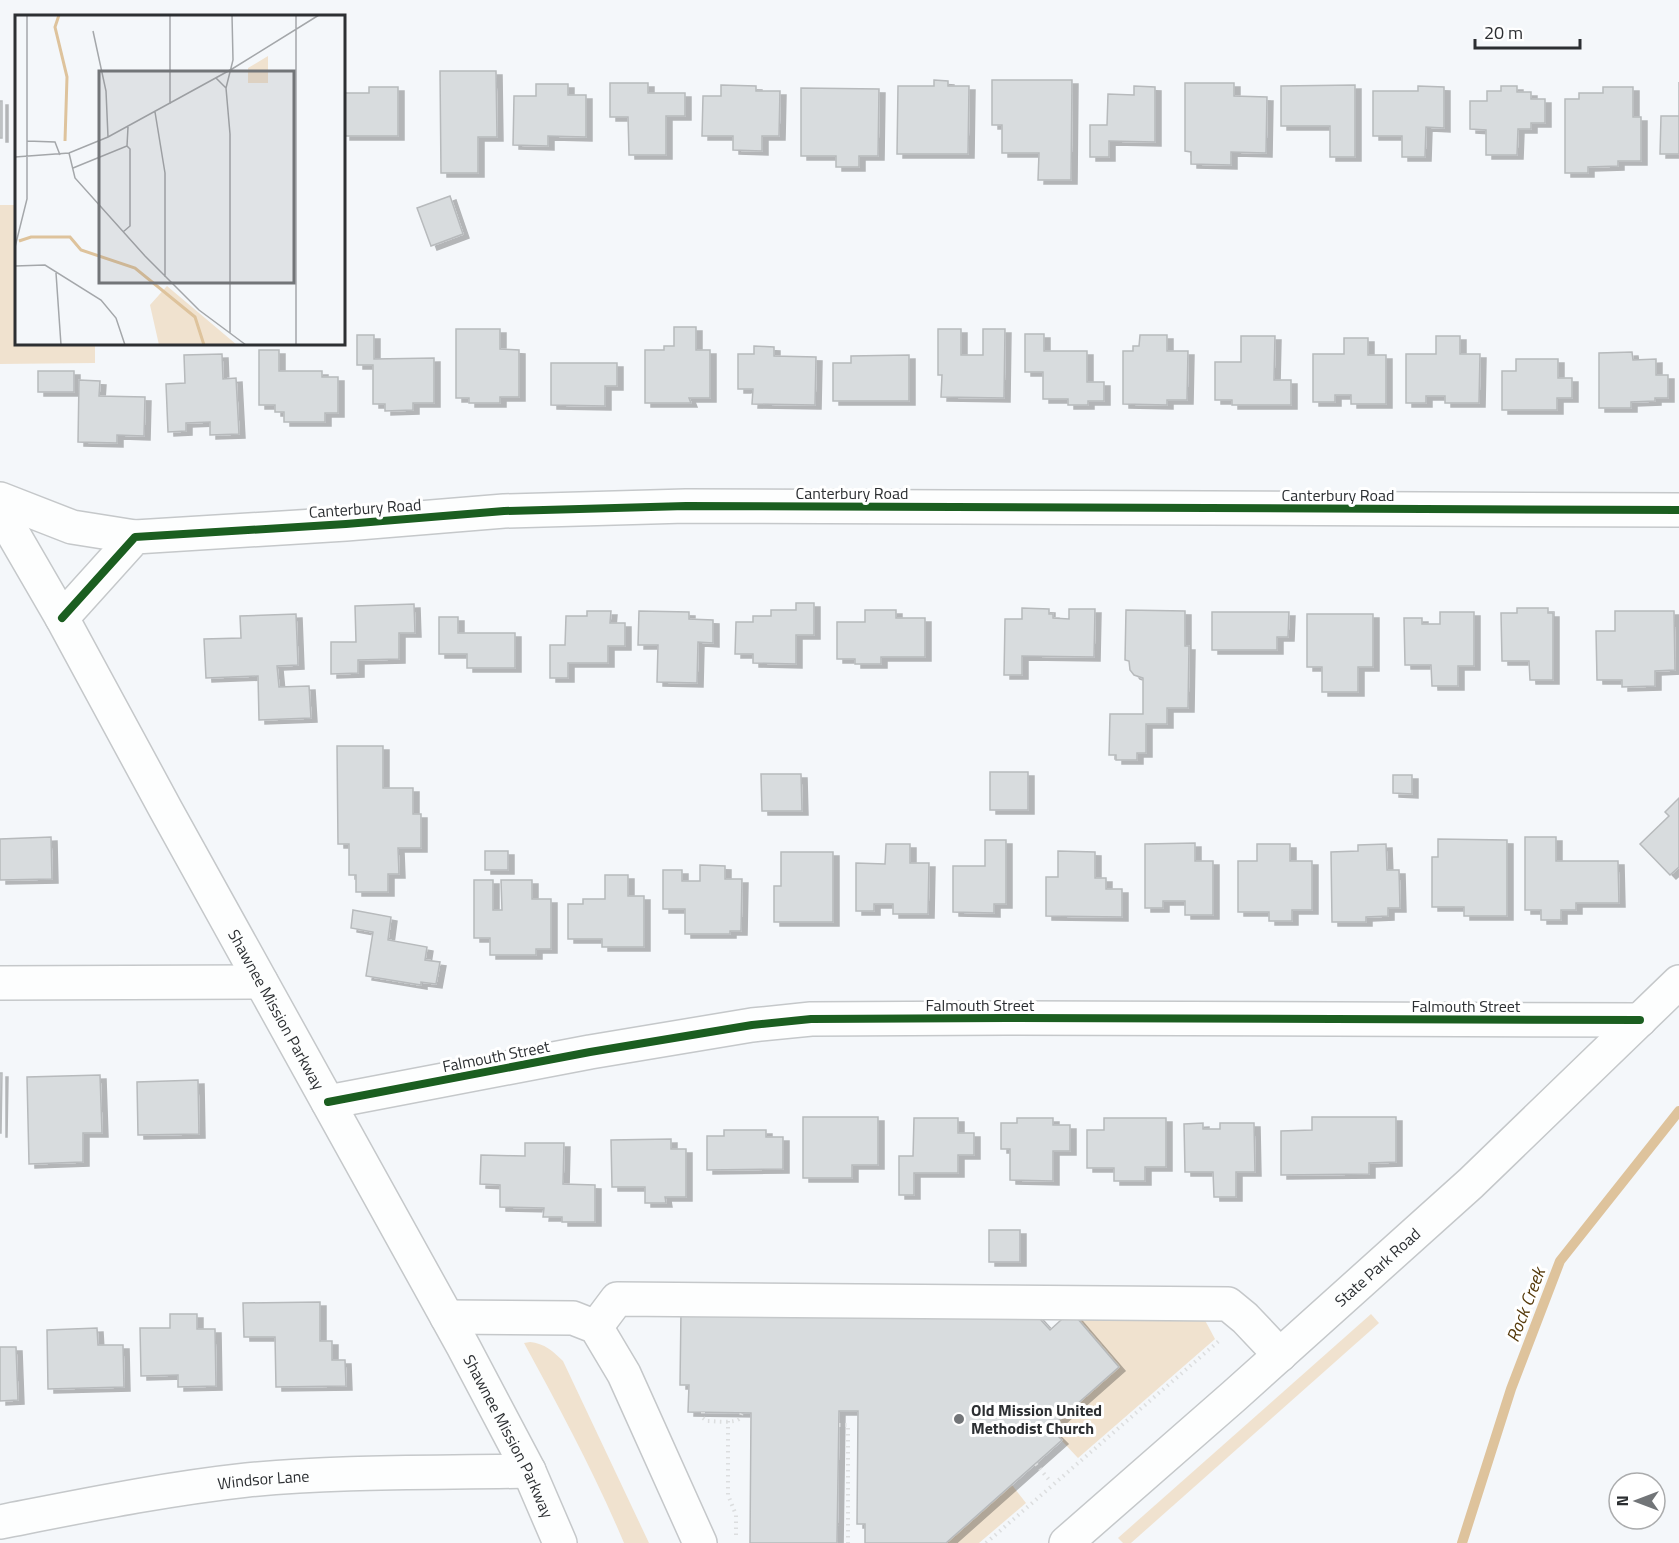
<svg xmlns="http://www.w3.org/2000/svg" width="1679" height="1543" font-family="'Titillium Web',sans-serif">
<style>
.green{fill:#f0e2cf}
.lines{fill:none;stroke-linecap:round;stroke-linejoin:round}
.stream{stroke:#dec39c;stroke-width:10}
.building{fill:#d8dcde;stroke:#b7babc;stroke-width:1.5;filter:url(#shadow)}
.minor-casing{stroke:#c5c8ca;stroke-width:36}
.highway-casing{stroke:#c5c8ca;stroke-width:36}
.path{stroke:#dcdedf;stroke-width:4;stroke-dasharray:1.5 4.5;stroke-linecap:butt}
.minor{stroke:#fdfefe;stroke-width:33}
.highway{stroke:#fdfefe;stroke-width:33}
.cycleway-casing{stroke:#fff;stroke-width:11}
.cycleway{stroke:#1b5e20;stroke-width:8}
.poi-dot{fill:#727578;stroke:#fff;stroke-width:2}
.labels{text-anchor:middle;stroke-width:6;stroke-linejoin:round;paint-order:stroke}
.street-label{font-size:16px;fill:#2c2f32;stroke:#fff}
.poi-label{font-size:16px;font-weight:bold;fill:#2c2f32;stroke:#fff;text-anchor:start}
.water-label{font-size:18px;font-style:italic;fill:#563b0c;stroke:#fff}
.inset-river{fill:none;stroke:#dec39c;stroke-width:3}
.inset-road{fill:none;stroke:#a4a7aa;stroke-width:1.5}
.view{fill:#727578;fill-opacity:0.15;stroke:#727578;stroke-width:3}
.inset-edge{fill:none;stroke:#2c2f32;stroke-width:3}
</style>
<defs>
<filter id="shadow"><feDropShadow dx="6" dy="4" stdDeviation="0" flood-color="#0004"/></filter>
</defs>
<rect width="100%" height="100%" fill="#f4f7fa"/>
<g class="green">
<polygon points="0,205 16,205 16,344 95,344 95,363 0,364"/>
<polygon points="1071,1311 1200,1311 1215,1339 1078,1458 1050,1428"/>
<polygon points="1371,1314 1379,1323 1131,1543 1123,1543 1118,1538"/>
<path d="M530 1342C544 1343 554 1352 563 1361L649 1543H624C595 1474 560 1409 524 1343Z"/>
<polygon points="1012,1485 1026,1503 979,1543 946,1543"/>
</g>
<g class="lines">
<polyline class="stream" points="1462,1543 1511,1389 1560,1261 1679,1111"/>
</g>
<g class="building">
<polygon points="440,71 496,71 497,137 478,137 478,173 441,173"/>
<polygon points="934,80 948,81 948,86 969,86 968,154 897,154 898,86 934,86"/>
<polygon points="992,80 1072,80 1071,180 1038,180 1039,153 1002,153 1002,125 992,125"/>
<polygon points="1679,82 1679,154 1660,154 1661,116 1679,116"/>
<polygon points="610,83 648,83 648,93 685,93 685,116 666,116 666,155 629,155 628,117 610,117"/>
<polygon points="1185,83 1234,83 1234,96 1267,97 1266,153 1231,152 1231,165 1191,164 1191,152 1185,151"/>
<polygon points="536,84 568,84 568,95 586,95 586,137 548,136 548,146 513,145 514,96 536,96"/>
<polygon points="721,85 756,86 756,91 780,91 779,136 762,136 762,151 733,150 733,136 702,136 703,96 721,96"/>
<polygon points="1355,85 1355,157 1330,157 1330,126 1281,126 1281,86"/>
<polygon points="1134,86 1155,87 1155,142 1109,141 1109,157 1090,157 1090,125 1107,125 1108,94 1134,95"/>
<polygon points="1418,86 1444,87 1444,128 1426,127 1425,157 1402,157 1402,136 1373,136 1373,91 1418,91"/>
<polygon points="1501,86 1517,86 1517,92 1531,92 1531,99 1545,99 1545,123 1531,123 1531,129 1518,129 1517,155 1486,155 1486,130 1470,129 1470,101 1487,101 1487,91 1501,91"/>
<polygon points="369,87 398,87 398,136 344,136 344,93 369,93"/>
<polygon points="1603,87 1633,87 1633,117 1641,117 1641,161 1618,161 1618,166 1588,167 1588,173 1565,173 1565,99 1579,99 1579,93 1603,93"/>
<polygon points="801,88 879,89 878,156 859,156 859,167 836,167 836,156 801,156"/>
<rect x="0" y="101" width="2" height="37"/>
<polygon points="450,196 463,234 431,246 417,208"/>
<polygon points="674,327 696,327 696,350 710,350 710,398 689,398 691,403 645,403 645,350 664,350 664,346 674,346"/>
<polygon points="456,329 500,329 500,349 519,350 519,397 500,397 500,403 469,403 469,398 456,398"/>
<polygon points="938,329 961,329 961,355 983,355 983,329 1005,329 1004,398 941,397 942,375 938,375"/>
<polygon points="1025,334 1044,334 1044,351 1087,351 1087,382 1104,382 1104,401 1088,401 1088,405 1068,405 1068,399 1043,399 1043,372 1025,372"/>
<polygon points="357,335 374,335 374,359 434,358 434,403 413,403 413,410 385,411 385,404 373,404 373,365 357,365"/>
<polygon points="1140,335 1167,335 1167,351 1188,351 1187,400 1167,400 1167,405 1123,404 1123,351 1133,351 1133,346 1139,346"/>
<polygon points="1241,336 1275,336 1274,380 1291,380 1291,405 1232,405 1232,400 1215,400 1215,362 1241,362"/>
<polygon points="1436,336 1460,336 1460,354 1480,354 1479,403 1445,403 1445,396 1426,396 1426,403 1406,403 1406,354 1436,354"/>
<polygon points="1344,338 1368,338 1368,355 1386,355 1386,404 1351,404 1351,395 1335,395 1335,402 1313,402 1313,354 1344,354"/>
<polygon points="754,346 774,347 774,356 816,357 815,405 752,404 753,389 738,389 738,354 754,354"/>
<polygon points="259,350 279,350 279,371 322,371 322,377 338,377 338,413 325,413 325,422 284,422 284,412 275,412 275,405 259,405"/>
<polygon points="1632,352 1633,360 1656,359 1656,375 1668,375 1668,398 1655,398 1655,401 1631,402 1631,408 1599,408 1599,353"/>
<polygon points="222,354 223,379 236,378 239,434 210,435 210,422 186,423 186,431 168,432 166,384 185,383 184,355"/>
<polygon points="909,355 909,401 833,401 833,363 851,363 851,356"/>
<polygon points="1516,359 1558,359 1558,378 1572,378 1572,398 1557,398 1557,410 1502,410 1502,371 1516,371"/>
<polygon points="551,363 617,363 617,386 605,386 605,406 551,405"/>
<rect x="38" y="371" width="36" height="21"/>
<polygon points="79,380 100,381 99,396 145,397 144,436 117,435 117,443 78,442"/>
<polygon points="796,603 814,603 814,635 796,635 796,664 753,663 753,654 735,654 736,622 753,622 753,616 771,616 771,610 796,610"/>
<polygon points="414,604 415,633 399,633 399,659 358,660 358,673 331,674 331,642 356,642 355,606"/>
<polygon points="1022,608 1049,609 1049,614 1053,614 1053,618 1069,619 1069,609 1095,609 1094,657 1022,656 1022,675 1004,675 1005,619 1022,619"/>
<polygon points="1517,608 1548,608 1548,613 1553,613 1553,680 1530,680 1529,661 1502,661 1501,613 1517,613"/>
<polygon points="865,610 896,610 896,618 925,618 925,657 881,657 881,664 855,664 855,659 837,659 837,622 865,622"/>
<polygon points="1126,610 1185,611 1185,646 1189,646 1188,708 1167,708 1167,724 1146,724 1146,753 1137,753 1137,760 1116,760 1116,755 1109,755 1110,714 1143,714 1143,678 1134,675 1130,670 1129,661 1125,660"/>
<polygon points="587,611 611,611 610,623 625,623 625,646 608,646 608,663 568,663 568,678 550,678 550,645 565,645 566,616 587,616"/>
<polygon points="639,611 689,612 689,619 713,620 713,643 698,642 697,683 657,682 658,645 638,645"/>
<polygon points="1615,611 1674,611 1675,670 1655,671 1655,686 1622,687 1622,680 1597,680 1596,631 1615,631"/>
<polygon points="1212,612 1289,612 1288,637 1277,637 1277,650 1212,650"/>
<polygon points="1440,612 1474,612 1474,666 1458,666 1458,686 1432,686 1431,665 1405,665 1404,618 1422,618 1422,624 1440,624"/>
<polygon points="296,614 298,665 277,666 279,687 309,686 311,718 259,720 258,676 206,678 204,639 241,638 240,616"/>
<polygon points="1307,614 1373,614 1373,667 1358,667 1358,692 1322,692 1322,667 1307,667"/>
<polygon points="439,617 458,617 458,633 515,633 515,668 467,668 467,654 439,654"/>
<polygon points="337,746 383,746 383,788 413,788 413,814 421,814 421,848 398,848 399,874 388,874 388,892 356,892 356,875 349,875 349,844 338,844"/>
<rect x="990" y="772" width="38" height="38"/>
<polygon points="761,774 801,774 802,811 762,811"/>
<polygon points="1393,775 1412,775 1412,794 1393,793"/>
<polygon points="1679,798 1679,867 1670,875 1640,844 1669,816 1665,812"/>
<polygon points="51,837 52,879 0,880 0,839"/>
<polygon points="1525,837 1556,837 1556,861 1618,861 1619,903 1576,903 1576,910 1561,910 1561,920 1541,920 1541,910 1525,910"/>
<polygon points="1438,839 1507,840 1507,916 1464,916 1464,907 1432,907 1432,857 1438,857"/>
<polygon points="985,840 1006,840 1006,904 994,904 994,913 953,912 953,866 985,866"/>
<polygon points="1195,843 1195,861 1213,861 1213,915 1185,915 1185,901 1163,901 1163,908 1145,908 1145,844"/>
<polygon points="886,844 910,844 910,863 929,863 928,914 893,914 893,904 874,904 874,911 856,911 856,863 885,864"/>
<polygon points="1257,844 1290,844 1290,861 1312,861 1312,910 1292,910 1292,921 1269,921 1269,912 1238,912 1238,861 1257,861"/>
<polygon points="1386,844 1387,870 1399,870 1400,908 1388,908 1388,916 1366,917 1366,922 1332,922 1331,852 1358,851 1358,845"/>
<rect x="485" y="851" width="23" height="19"/>
<polygon points="1058,851 1095,852 1095,878 1106,878 1106,889 1122,889 1122,917 1046,916 1046,877 1058,877"/>
<polygon points="781,852 833,852 833,922 774,922 774,886 781,886"/>
<polygon points="700,865 725,866 725,879 742,879 741,931 730,931 730,934 685,934 685,909 663,909 663,870 682,870 682,881 700,881"/>
<polygon points="605,875 628,875 628,896 644,896 644,947 602,947 602,939 568,939 568,904 583,904 583,899 605,899"/>
<polygon points="474,880 493,880 493,910 502,910 501,880 532,880 532,899 551,899 551,949 536,949 536,955 490,955 490,938 474,938"/>
<polygon points="353,910 391,917 388,940 427,947 425,960 440,962 436,984 421,982 421,985 366,976 373,932 351,928"/>
<polygon points="0,1073 2,1073 1,1133 0,1133"/>
<polygon points="100,1075 102,1133 83,1133 83,1162 29,1164 27,1077"/>
<polygon points="198,1080 199,1134 138,1135 137,1082"/>
<polygon points="803,1117 878,1117 878,1165 852,1165 852,1178 803,1178"/>
<polygon points="1312,1117 1396,1117 1396,1162 1369,1163 1369,1174 1281,1175 1281,1131 1312,1130"/>
<polygon points="914,1118 958,1118 958,1133 974,1133 974,1155 958,1155 958,1173 914,1173 914,1195 899,1195 899,1156 913,1156"/>
<polygon points="1017,1118 1053,1118 1053,1125 1070,1125 1070,1151 1053,1151 1053,1181 1010,1180 1010,1149 1001,1149 1001,1123 1017,1123"/>
<polygon points="1104,1118 1166,1118 1166,1167 1145,1167 1145,1181 1114,1181 1114,1168 1087,1168 1087,1130 1104,1130"/>
<polygon points="1203,1123 1203,1129 1220,1129 1220,1123 1254,1123 1255,1172 1236,1172 1236,1197 1214,1197 1213,1172 1185,1172 1184,1124"/>
<polygon points="724,1130 766,1130 766,1137 783,1137 783,1169 707,1170 707,1136 724,1136"/>
<polygon points="671,1139 671,1149 686,1149 686,1197 665,1197 666,1203 645,1203 645,1187 612,1187 611,1140"/>
<polygon points="525,1143 564,1143 563,1184 595,1185 595,1222 562,1222 562,1217 543,1217 544,1208 500,1207 500,1185 480,1184 481,1155 525,1156"/>
<rect x="989" y="1230" width="31" height="32"/>
<polygon points="320,1302 320,1341 332,1341 332,1360 345,1360 346,1386 276,1387 275,1337 244,1337 243,1303"/>
<polygon points="1028,1306 1050,1330 1071,1311 1119,1367 1050,1428 1062,1440 946,1543 865,1543 865,1524 857,1524 858,1411 839,1411 837,1543 750,1543 751,1413 688,1412 689,1385 680,1385 681,1310"/>
<polygon points="170,1314 197,1314 197,1329 215,1329 216,1386 178,1387 178,1375 141,1376 140,1328 170,1328"/>
<polygon points="97,1328 98,1345 123,1345 124,1387 48,1389 47,1330"/>
<polygon points="0,1347 16,1347 18,1400 0,1401"/>
</g>
<g class="lines">
<g class="minor-casing">
<g id="minor">
<polyline points="0,499 72,527 135,537"/>
<polyline points="62,618 135,537 346,524 504,511 686,506 1679,510"/>
<polyline points="0,983 261,982"/>
<polyline points="328,1102 590,1052 752,1025 811,1019 1007,1018 1640,1020"/>
<polyline points="447,1317 573,1318 596,1327 624,1374 700,1543"/>
<polyline points="596,1327 617,1299 1228,1304 1245,1318 1280,1355"/>
<path id="s1" d="M0 1522C82 1506 164 1489 247 1480 340 1471 436 1473 529 1471"/>
<path id="s2" d="M1066 1543 1234 1396 1471 1183 1679 982"/>
</g>
</g>
<g class="highway-casing">
<g id="highway">
<path id="s3" d="M0 511 62 618 166 810 463 1346 529 1471 560 1543"/>
</g>
</g>
<g class="path">
<path d="M703 1412V1418L707 1421C714 1421 736 1424 740 1418 741 1417 741 1414 742 1413"/>
<polyline points="728,1421 728,1495 736,1515 736,1536"/>
<polyline points="839,1425 848,1425 848,1543"/>
<polyline points="1036,1464 1050,1481"/>
<polyline points="986,1543 1220,1340"/>
</g>
<use href="#minor" class="minor"/>
<use href="#highway" class="highway"/>
<g class="cycleway-casing">
<g id="cycleway">
<polyline points="62,618 135,537 346,524 504,511 686,506 1679,510"/>
<polyline points="328,1102 590,1052 752,1025 811,1019 1007,1018 1640,1020"/>
</g>
</g>
<use href="#cycleway" class="cycleway"/>
</g>
<circle class="poi-dot" cx="959" cy="1419" r="6"/>
<g class="labels">
<g class="street-label">
<text x="852" y="499">Canterbury Road</text>
<text x="1338" y="501">Canterbury Road</text>
<text transform="translate(365 508) rotate(-4)" y="6">Canterbury Road</text>
<text x="980" y="1011">Falmouth Street</text>
<text x="1466" y="1012">Falmouth Street</text>
<text dy="6" stroke="none"><textPath href="#s3" startOffset="570">Shawnee Mission Parkway</textPath></text>
<text transform="translate(496 1056) rotate(-11)" y="6">Falmouth Street</text>
<text dy="6" stroke="none"><textPath href="#s2" startOffset="416">State Park Road</textPath></text>
<text dy="6" stroke="none"><textPath href="#s3" startOffset="1056">Shawnee Mission Parkway</textPath></text>
<text dy="6" stroke="none"><textPath href="#s1" startOffset="267">Windsor Lane</textPath></text>
</g>
<g class="poi-label">
<text x="971" y="1416">Old Mission United<tspan x="971" dy="18">Methodist Church</tspan></text>
</g>
<g class="water-label">
<text transform="translate(1526 1305) rotate(-69)" y="6">Rock Creek</text>
</g>
</g>
<g transform="translate(15 15)">
<rect width="330" height="330" fill="#f4f7fa"/>
<path d="M253 41V68H233V53ZM152 271 222 330H144L135 290Z" fill="#f0e2cf"/>
<path class="inset-river" d="M44 0 40 12 52 62 50 126M4 226 16 222H55L66 235 120 253 180 302 189 330"/>
<path class="inset-road" d="M155 0V89M281 0V330M78 16 91 76 93 122M201 63 211 73 215 119V318M211 73 218 45 217 0M140 97 150 158V262M12 126 40 127 45 140M54 138 60 163 130 241 184 295 231 330M0 142 54 138 93 122 217 54 304 0M58 153 112 131 113 112M108 217 115 211V134L112 131M0 232 12 184V0M0 251 30 250 86 285 101 303 110 330M41 258 46 330"/>
<path class="view" d="M84 56H279V268H84Z"/>
<rect width="330" height="330" class="inset-edge"/>
</g>
<g transform="translate(1637 1501) rotate(270)"><circle r="28" fill="#ffffff" stroke="#abacad" stroke-width="1.5"/>
<path d="M0-4.5L10 22L0 15L-10 22Z" fill="#727578"/>
<text y="-9" font-size="16" font-weight="bold" text-anchor="middle" fill="#2c2f32">N</text>
</g>
<path d="M1475 39v9h105v-9" fill="none" stroke="#2c2f32" stroke-width="3"/>
<text x="1484" y="39" font-size="18" fill="#2c2f32" stroke="#ffffff" stroke-width="4.5" paint-order="stroke">20 m</text>
</svg>
